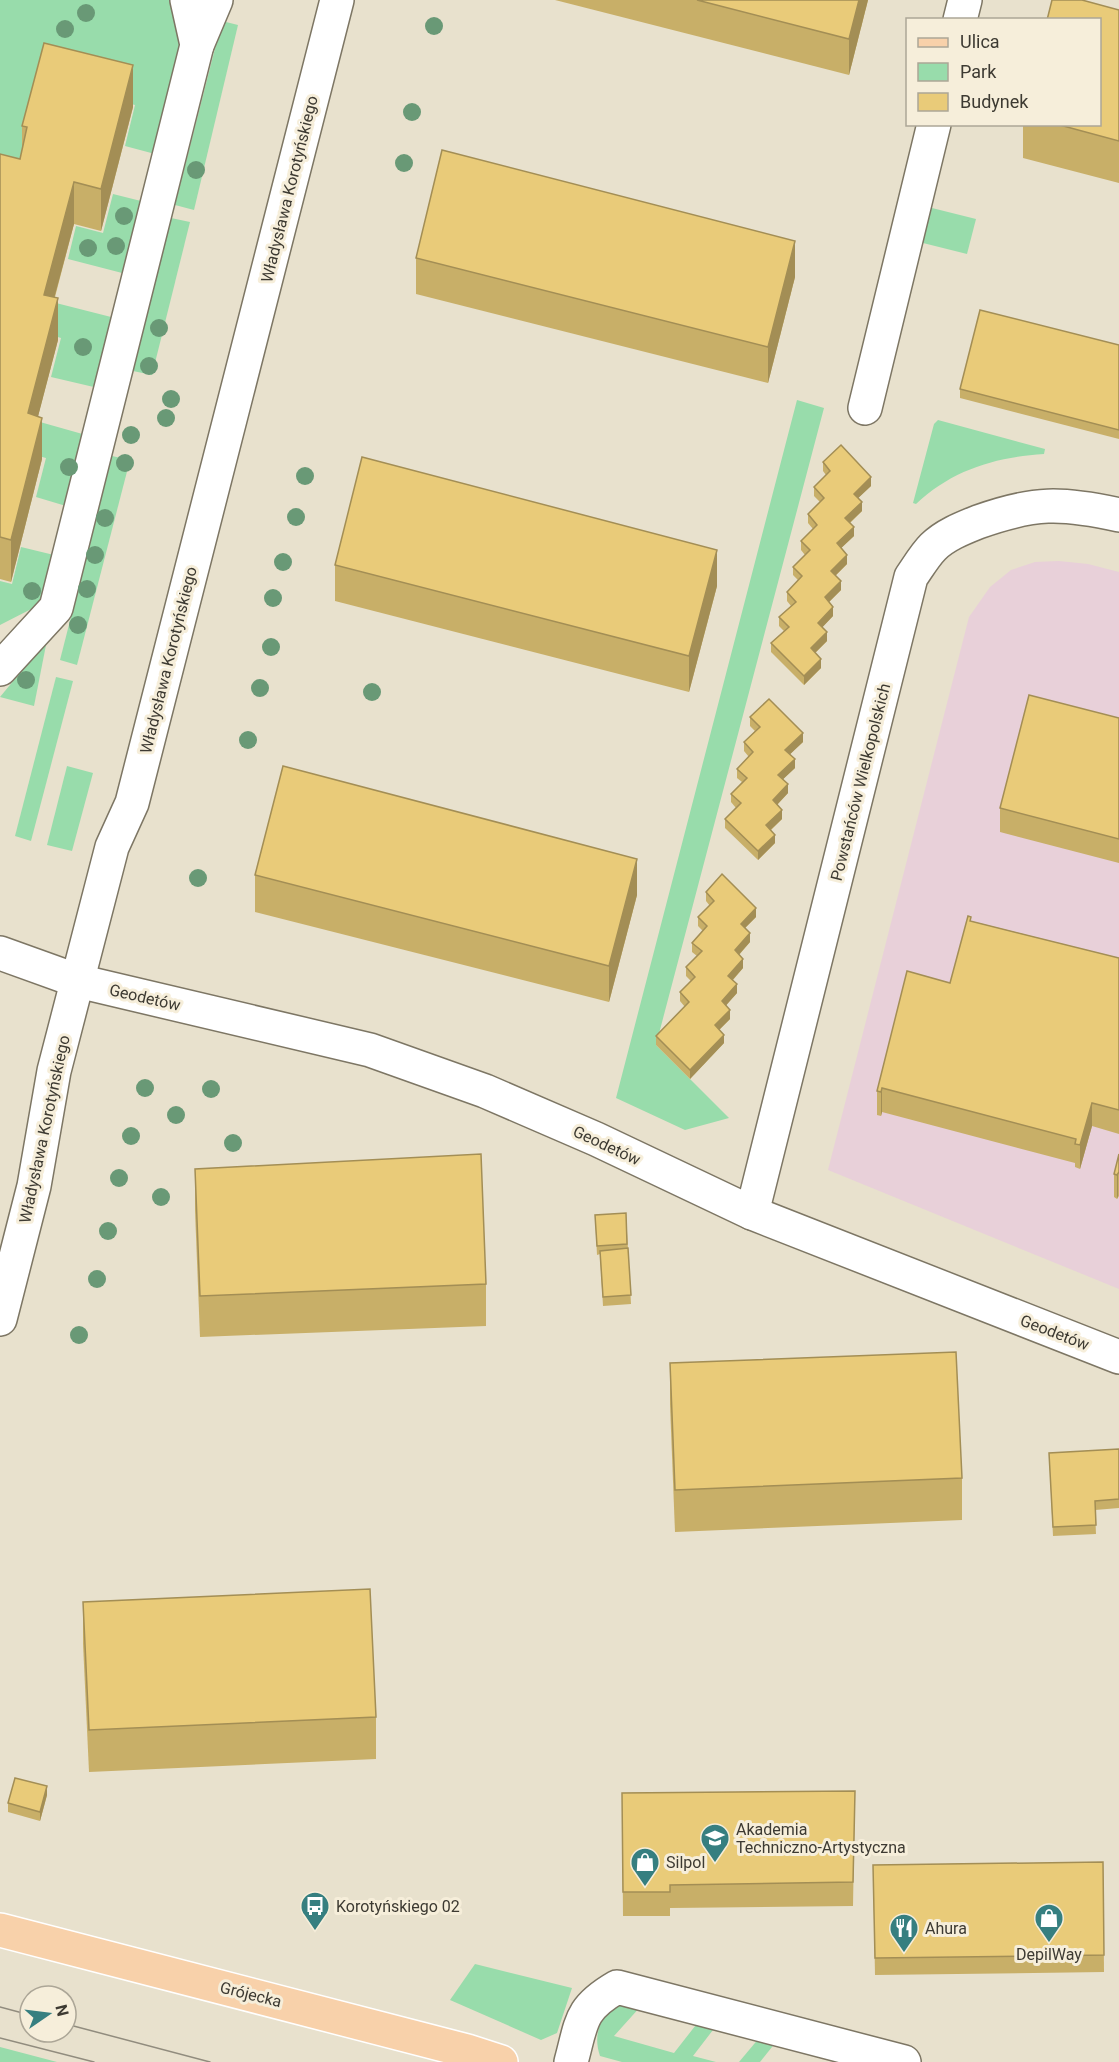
<svg xmlns="http://www.w3.org/2000/svg" width="1119" height="2062" font-family="Roboto,sans-serif">
<style>
.education{fill:#e8d0d9}
.green{fill:#98dcab}
.lines{fill:none;stroke-linecap:round;stroke-linejoin:round}
.minor-casing{stroke:#7d7664;stroke-width:36}
.major-casing{stroke:#fff;stroke-width:36}
.minor{stroke:#fff;stroke-width:33}
.major{stroke:#f8d1aa;stroke-width:33}
.tram{stroke:#918c7e;stroke-width:1.5}
.tree{fill:#699976}
.wall{fill:#c8af68}
.shaded-wall{fill:#a38e55}
.building{fill:#e9cb79;stroke:#a38e55;stroke-width:1.5}
.labels{text-anchor:middle;stroke-width:6;stroke-linejoin:round;paint-order:stroke}
.street-label{font-size:16px;fill:#3d3a32;stroke:#f6eeda}
.poi-label{font-size:16px;fill:#3d3a32;stroke:#f6eeda;text-anchor:start}
</style>
<rect width="100%" height="100%" fill="#e8e1cd"/>
<polygon class="education" points="1059,561 1088,564 1119,572 1119,1289 828,1170 969,617 990,587 1011,570 1035,562"/>
<g class="green">
<polygon points="0,0 169,0 183,35 155,154 125,146 135,105 43,82 20,168 0,193"/>
<polygon points="222,21 238,25 194,210 175,205"/>
<polygon points="113,194 145,202 126,274 68,259 76,226 103,233"/>
<polygon points="928,207 976,219 967,254 919,242"/>
<polygon points="171,218 190,222 152,375 133,371"/>
<polygon points="56,303 115,318 98,388 51,377 61,338 48,334"/>
<polygon points="797,400 824,408 656,1045 729,1118 685,1130 616,1098"/>
<path d="M938 420 1045 449 1044 454C995 457 952 470 916 504L913 503 934 424Z"/>
<polygon points="40,422 86,435 66,506 36,497 46,458 31,454"/>
<polygon points="112,456 130,460 77,665 60,660"/>
<polygon points="21,547 54,555 41,604 0,625 0,581 12,584"/>
<polygon points="43,645 46,645 34,706 0,697"/>
<polygon points="56,677 73,681 31,841 15,836"/>
<polygon points="67,766 93,773 72,851 47,845"/>
<polygon points="475,1964 572,1988 557,2033 541,2040 450,2000"/>
<path d="M627 2003 641 2006 614 2036 674 2053 699 2021 716 2026 693 2056 716 2062H622L600 2056C594 2038 598 2025 608 2009Z"/>
<polygon points="760,2037 776,2042 760,2062 739,2062"/>
<polygon points="0,2047 57,2062 0,2062"/>
</g>
<g class="lines">
<g class="minor-casing">
<g id="minor">
<polyline points="960,20 965,0"/>
<polyline points="197,45 216,0"/>
<polyline points="865,408 934,124"/>
<polyline points="0,669 56,608 197,45 187,0"/>
<polyline points="0,953 78,981 370,1050 485,1091 596,1139 752,1213 1119,1357"/>
<path d="M752 1213 911 577C918 567 925 555 933 547 945 535 963 528 978 522 1034 502 1061 502 1119 515"/>
<polyline points="0,1319 34,1186 54,1071 112,847 132,803 337,0"/>
<path d="M571 2062C582 2022 579 2009 617 1987L904 2062"/>
</g>
</g>
<g class="major-casing">
<polyline id="major" points="0,1930 467,2051 501,2062"/>
</g>
<use href="#minor" class="minor"/>
<use href="#major" class="major"/>
<g class="tram">
<polyline points="0,2007 30,2015"/>
<polyline points="66,2024 210,2062"/>
<polyline points="0,2038 94,2062"/>
</g>
</g>
<g class="tree">
<circle cx="86" cy="13" r="9"/>
<circle cx="434" cy="26" r="9"/>
<circle cx="65" cy="29" r="9"/>
<circle cx="412" cy="112" r="9"/>
<circle cx="404" cy="163" r="9"/>
<circle cx="196" cy="170" r="9"/>
<circle cx="124" cy="216" r="9"/>
<circle cx="116" cy="246" r="9"/>
<circle cx="88" cy="248" r="9"/>
<circle cx="159" cy="328" r="9"/>
<circle cx="83" cy="347" r="9"/>
<circle cx="149" cy="366" r="9"/>
<circle cx="171" cy="399" r="9"/>
<circle cx="166" cy="418" r="9"/>
<circle cx="131" cy="435" r="9"/>
<circle cx="125" cy="463" r="9"/>
<circle cx="69" cy="467" r="9"/>
<circle cx="305" cy="476" r="9"/>
<circle cx="296" cy="517" r="9"/>
<circle cx="105" cy="518" r="9"/>
<circle cx="95" cy="555" r="9"/>
<circle cx="283" cy="562" r="9"/>
<circle cx="87" cy="589" r="9"/>
<circle cx="32" cy="591" r="9"/>
<circle cx="273" cy="598" r="9"/>
<circle cx="78" cy="625" r="9"/>
<circle cx="271" cy="647" r="9"/>
<circle cx="26" cy="680" r="9"/>
<circle cx="260" cy="688" r="9"/>
<circle cx="372" cy="692" r="9"/>
<circle cx="248" cy="740" r="9"/>
<circle cx="198" cy="878" r="9"/>
<circle cx="145" cy="1088" r="9"/>
<circle cx="211" cy="1089" r="9"/>
<circle cx="176" cy="1115" r="9"/>
<circle cx="131" cy="1136" r="9"/>
<circle cx="233" cy="1143" r="9"/>
<circle cx="119" cy="1178" r="9"/>
<circle cx="161" cy="1197" r="9"/>
<circle cx="108" cy="1231" r="9"/>
<circle cx="97" cy="1279" r="9"/>
<circle cx="79" cy="1335" r="9"/>
</g>
<g class="wall">
<polygon points="555,0 868,0 849,75"/>
<polygon points="1119,10 1119,183 1023,158 1023,124 1100,124"/>
<polygon points="133,107 101,231 74,224 55,297 58,340 38,416 42,459 11,582 0,579 0,154 20,159 22,150 22,126"/>
<polygon points="416,258 795,277 768,383 416,294"/>
<polygon points="1119,345 1119,439 960,398 960,389"/>
<polygon points="823,462 871,486 858,498 862,511 850,523 854,536 841,548 847,564 835,576 841,590 829,602 833,616 822,627 827,641 815,653 821,668 804,685 771,652 771,643 784,631 779,626 779,617 791,606 787,601 787,592 798,580 793,575 793,567 805,555 801,550 801,541 813,529 808,523 808,514 820,502 814,496 814,487 826,475 823,471"/>
<polygon points="335,565 717,586 689,692 335,601"/>
<polygon points="750,717 803,742 790,754 795,768 783,779 788,793 777,805 782,819 771,830 775,843 758,860 725,828 725,819 736,808 731,802 731,794 742,782 737,778 737,769 749,757 744,751 744,742 755,731 750,726"/>
<polygon points="1119,718 1119,863 1000,832 1000,808"/>
<polygon points="255,875 637,895 609,1002 255,912"/>
<polygon points="706,892 756,917 745,928 750,942 739,955 743,968 733,980 737,993 726,1005 730,1019 719,1030 724,1043 690,1079 656,1045 656,1036 685,1007 680,1001 680,992 691,981 686,976 686,967 697,956 692,952 692,943 703,931 698,926 698,917 710,906 706,901"/>
<polygon points="971,921 1119,958 1119,1134 1092,1126 1080,1169 1075,1167 1075,1163 882,1112 881,1116 877,1115 877,1091 950,983"/>
<polygon points="1119,1154 1119,1196 1117,1199 1114,1197 1114,1174"/>
<polygon points="195,1169 486,1284 486,1326 200,1337 195,1211"/>
<polygon points="626,1213 631,1304 603,1306 600,1254 597,1255 595,1215"/>
<polygon points="670,1363 962,1478 962,1520 675,1532 670,1405"/>
<polygon points="1119,1449 1119,1508 1095,1510 1096,1534 1053,1536 1049,1453"/>
<polygon points="83,1602 376,1717 376,1759 89,1772 83,1644"/>
<polygon points="855,1791 853,1906 670,1908 670,1916 623,1916 622,1793"/>
<polygon points="47,1795 40,1821 8,1812 8,1803"/>
<polygon points="1103,1862 1104,1972 875,1975 873,1865"/>
</g>
<g class="shaded-wall">
<polygon points="859,0 868,0 849,75 849,39"/>
<polygon points="133,65 133,107 101,231 101,189"/>
<polygon points="74,182 74,224 44,336 44,295"/>
<polygon points="795,241 795,277 768,383 768,347"/>
<polygon points="58,298 58,340 28,455 28,413"/>
<polygon points="42,418 42,459 11,582 11,540"/>
<polygon points="871,477 871,486 854,502 854,494"/>
<polygon points="862,502 862,511 845,527 845,518"/>
<polygon points="854,527 854,536 837,552 837,543"/>
<polygon points="717,550 717,586 689,692 689,656"/>
<polygon points="847,555 847,564 831,580 831,571"/>
<polygon points="841,581 841,590 825,606 825,597"/>
<polygon points="833,607 833,616 818,632 818,623"/>
<polygon points="827,632 827,641 811,657 811,648"/>
<polygon points="821,659 821,668 804,685 804,676"/>
<polygon points="803,733 803,742 785,759 785,750"/>
<polygon points="795,759 795,768 778,784 778,775"/>
<polygon points="788,784 788,793 773,809 773,800"/>
<polygon points="782,810 782,819 766,834 766,825"/>
<polygon points="775,835 775,843 758,860 758,851"/>
<polygon points="637,859 637,895 609,1002 609,966"/>
<polygon points="756,908 756,917 741,932 741,924"/>
<polygon points="750,933 750,942 735,959 735,950"/>
<polygon points="743,959 743,968 728,985 728,976"/>
<polygon points="737,984 737,993 722,1010 722,1001"/>
<polygon points="730,1010 730,1019 715,1034 715,1025"/>
<polygon points="724,1035 724,1043 690,1079 690,1070"/>
<polygon points="882,1088 882,1112 881,1116 881,1092"/>
<polygon points="1092,1103 1092,1126 1080,1169 1080,1145"/>
<polygon points="1118,1172 1118,1196 1117,1199 1117,1175"/>
<polygon points="47,1786 47,1795 40,1821 40,1812"/>
</g>
<g class="building">
<polygon points="697,0 859,0 849,39"/>
<polygon points="1052,0 1082,0 1119,10 1119,141 1056,124 1100,124 1100,20 1047,20"/>
<polygon points="44,43 133,65 101,189 74,182 44,295 58,298 28,413 42,418 11,540 0,537 0,154 20,159 27,127 22,126"/>
<polygon points="442,150 795,241 768,347 416,258"/>
<polygon points="980,310 1119,345 1119,430 960,389"/>
<polygon points="841,445 871,477 854,494 862,502 845,518 854,527 837,543 847,555 831,571 841,581 825,597 833,607 818,623 827,632 811,648 821,659 804,676 771,643 789,627 779,617 796,602 787,592 802,576 793,567 810,550 801,541 817,525 808,514 824,498 814,487 830,471 823,462"/>
<polygon points="362,457 717,550 689,656 335,565"/>
<polygon points="1029,695 1119,718 1119,839 1000,808"/>
<polygon points="769,699 803,733 785,750 795,759 778,775 788,784 773,800 782,810 766,825 775,835 758,851 725,819 741,803 731,794 747,778 737,769 753,752 744,742 760,727 750,717"/>
<polygon points="283,766 637,859 609,966 255,875"/>
<polygon points="722,874 756,908 741,924 750,933 735,950 743,959 728,976 737,984 722,1001 730,1010 715,1025 724,1035 690,1070 656,1036 689,1002 680,992 695,977 686,967 702,951 692,943 707,926 698,917 714,901 706,892"/>
<polygon points="968,916 971,917 970,921 1119,958 1119,1110 1092,1103 1080,1145 1075,1144 1076,1139 882,1088 881,1092 877,1091 907,971 950,983"/>
<polygon points="481,1154 486,1284 200,1296 195,1169"/>
<polygon points="1119,1154 1119,1172 1117,1175 1114,1174"/>
<polygon points="626,1213 627,1244 597,1246 595,1215"/>
<polygon points="628,1248 631,1295 603,1297 600,1251"/>
<polygon points="956,1352 962,1478 675,1490 670,1363"/>
<polygon points="1119,1449 1119,1499 1095,1501 1096,1525 1053,1527 1049,1453"/>
<polygon points="370,1589 376,1717 89,1730 83,1602"/>
<polygon points="15,1778 47,1786 40,1812 8,1803"/>
<polygon points="855,1791 853,1882 670,1885 670,1892 623,1892 622,1793"/>
<polygon points="1103,1862 1104,1955 875,1958 873,1865"/>
</g>
<defs>
<g id="university-pin" transform="scale(1.5)"><path d="M0 17L-7.5 6A9.5 9.5 0 1 1 7.5 6Z" fill="#367f80" stroke="#f6eeda"/><path d="M0-5L7-2L0 1L-7-2ZM-4 1L0 2.5L4 1V4Q0 6-4 4Z" fill="#fff"/></g>
<g id="shop-pin" transform="scale(1.5)"><path d="M0 17L-7.5 6A9.5 9.5 0 1 1 7.5 6Z" fill="#367f80" stroke="#f6eeda"/><path d="M-5-2.5h2.3a2.7 3.5 0 0 1 5.4 0H5L5.5 6h-11ZM-1.5-2.5h3a1.5 2.3 0 0 0-3 0Z" fill="#fff"/></g>
<g id="bus-pin" transform="scale(1.5)"><path d="M0 17L-7.5 6A9.5 9.5 0 1 1 7.5 6Z" fill="#367f80" stroke="#f6eeda"/><path d="M-5-6H5V4H4V6H2V4H-2V6H-4V4H-5ZM-3.5-4V0h7V-4ZM-3.5 1.2v1.5H-2V1.2ZM2 1.2v1.5H3.5V1.2Z" fill="#fff"/></g>
<g id="restaurant-pin" transform="scale(1.5)"><path d="M0 17L-7.5 6A9.5 9.5 0 1 1 7.5 6Z" fill="#367f80" stroke="#f6eeda"/><path d="M-5-6h1v4h1v-4h1v4h1v-4h1v5L-1.5 .5V6h-2V.5L-5-1ZM5-6V6H3V1.5H1.5Q1.5-4 5-6Z" fill="#fff"/></g>
</defs>
<g fill-rule="evenodd">
<use href="#university-pin" x="715" y="1838"/>
<use href="#shop-pin" x="645" y="1862"/>
<use href="#bus-pin" x="315" y="1906"/>
<use href="#shop-pin" x="1049" y="1918"/>
<use href="#restaurant-pin" x="904" y="1928"/>
</g>
<g class="labels">
<g class="street-label">
<text transform="translate(289 189) rotate(-76)" y="6">Władysława Korotyńskiego</text>
<text transform="translate(168 660) rotate(-76)" y="6">Władysława Korotyńskiego</text>
<text transform="translate(860 782) rotate(-76)" y="6">Powstańców Wielkopolskich</text>
<text transform="translate(145 997) rotate(13)" y="6">Geodetów</text>
<text transform="translate(44 1129) rotate(-78)" y="6">Władysława Korotyńskiego</text>
<text transform="translate(607 1145) rotate(25)" y="6">Geodetów</text>
<text transform="translate(1055 1332) rotate(21)" y="6">Geodetów</text>
<text transform="translate(251 1994) rotate(14)" y="6">Grójecka</text>
</g>
<g class="poi-label">
<text x="736" y="1835">Akademia<tspan x="736" dy="18">Techniczno-Artystyczna</tspan></text>
<text x="666" y="1868">Silpol</text>
<text x="336" y="1912">Korotyńskiego 02</text>
<text x="925" y="1934">Ahura</text>
<text x="1049" y="1960" text-anchor="middle">DepilWay</text>
</g>
</g>
<rect x="906" y="18" width="195" height="108" fill="#f6eeda" stroke="#aca697" stroke-width="1.5"/>
<rect x="918" y="38" width="30" height="9" fill="#f8d1aa" stroke="#aca697" stroke-width="1.5"/>
<text x="960" y="48" font-size="18" fill="#3d3a32">Ulica</text>
<rect x="918" y="63" width="30" height="18" fill="#98dcab" stroke="#aca697" stroke-width="1.5"/>
<text x="960" y="78" font-size="18" fill="#3d3a32">Park</text>
<rect x="918" y="93" width="30" height="18" fill="#e9cb79" stroke="#aca697" stroke-width="1.5"/>
<text x="960" y="108" font-size="18" fill="#3d3a32">Budynek</text>
<g transform="translate(48 2014) rotate(76)"><circle r="28" fill="#f6eeda" stroke="#aca697" stroke-width="1.5"/>
<path d="M0-4.5L10 22L0 15L-10 22Z" fill="#367f80"/>
<text y="-9" font-size="16" font-weight="bold" text-anchor="middle" fill="#3d3a32">N</text>
</g>
</svg>
